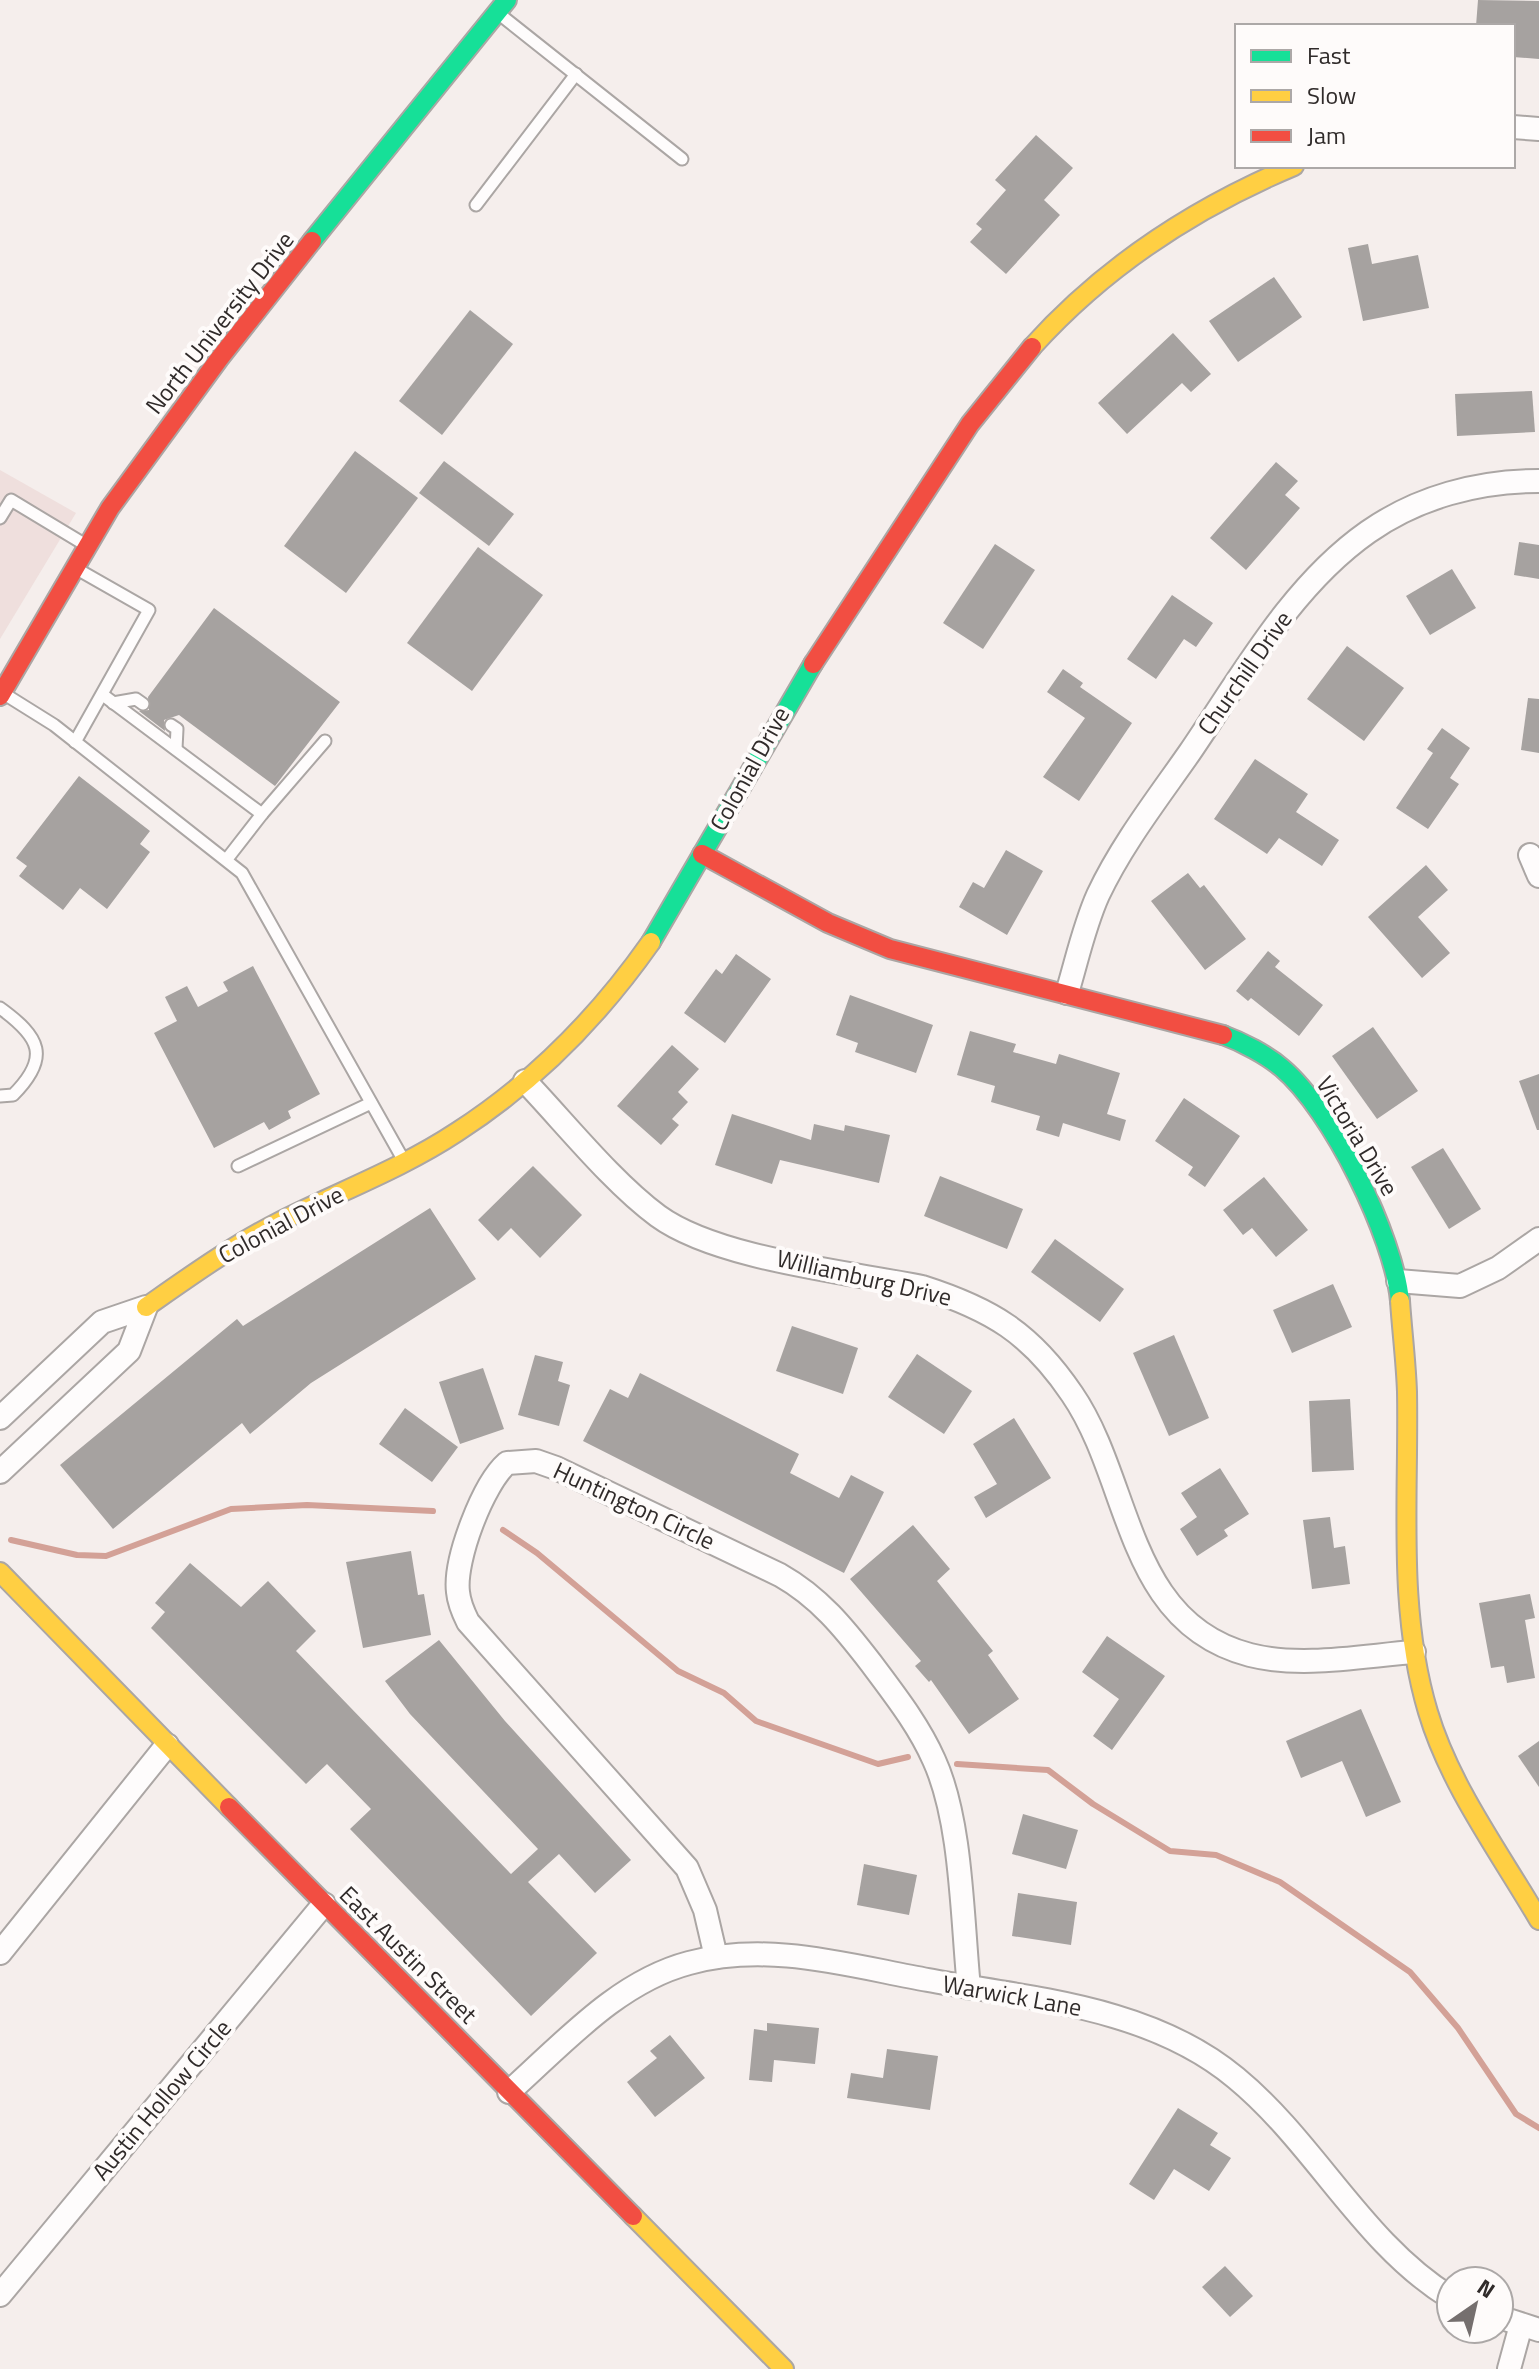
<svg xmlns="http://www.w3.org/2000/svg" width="1539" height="2369" font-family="'Titillium Web',sans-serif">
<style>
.built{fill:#efdfdd}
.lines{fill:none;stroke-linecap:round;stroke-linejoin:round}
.stream{stroke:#d3a197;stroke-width:6}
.building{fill:#a6a2a0}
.lane-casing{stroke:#aba6a4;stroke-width:15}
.street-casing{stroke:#aba6a4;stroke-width:26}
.fast-casing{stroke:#aba6a4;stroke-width:22}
.slow-casing{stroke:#aba6a4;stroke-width:22}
.jam-casing{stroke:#aba6a4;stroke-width:22}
.lane{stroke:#fefcfc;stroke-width:11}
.street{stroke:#fefcfc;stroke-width:22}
.fast{stroke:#16e098;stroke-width:18}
.slow{stroke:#ffcf43;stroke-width:18}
.jam{stroke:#f24e42;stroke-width:18}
.labels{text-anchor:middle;stroke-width:8;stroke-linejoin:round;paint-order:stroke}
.street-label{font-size:24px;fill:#302b2a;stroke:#fefbfa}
</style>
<rect width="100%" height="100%" fill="#f5eeec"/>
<polygon class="built" points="0,470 76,513 0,639"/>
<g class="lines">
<g class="stream">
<polyline points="503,1530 537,1553 678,1671 724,1693 756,1721 878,1764 908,1757"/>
<polyline points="11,1540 77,1555 106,1556 231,1509 307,1505 433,1511"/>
<polyline points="957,1764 1048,1770 1093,1804 1170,1851 1216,1855 1280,1882 1410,1972 1458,2028 1516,2114 1539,2128"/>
</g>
</g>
<g class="building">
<polygon points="1478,0 1539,1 1539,59 1513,57 1513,26 1476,26"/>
<polygon points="1036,135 1073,168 1044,200 1060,215 1006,274 970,242 982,229 976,224 1006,190 995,180"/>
<polygon points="1368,244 1372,264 1418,255 1429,308 1363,321 1348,248"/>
<polygon points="1274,277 1302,317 1238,362 1209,321"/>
<polygon points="470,310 513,344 442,435 399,401"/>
<polygon points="1173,333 1211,374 1191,392 1182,383 1127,434 1098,403"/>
<polygon points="1532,391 1535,432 1457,436 1455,394"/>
<polygon points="355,451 418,498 346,593 284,546"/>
<polygon points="444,461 514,514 489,546 419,493"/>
<polygon points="1276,462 1298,481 1285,495 1300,508 1246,570 1210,538"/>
<polygon points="1519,542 1539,545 1539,579 1514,575"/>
<polygon points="995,544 1035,570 983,649 943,623"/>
<polygon points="478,547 543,595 472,691 407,643"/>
<polygon points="1452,569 1476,608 1430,635 1406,596"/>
<polygon points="1172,595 1213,623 1196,647 1184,639 1156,679 1127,659"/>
<polygon points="214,608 340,702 275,786 179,715 164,720 165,731 139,711 149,710 148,697"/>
<polygon points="1347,646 1404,688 1364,741 1307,699"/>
<polygon points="1063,669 1083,683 1080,687 1132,723 1079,801 1043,777 1085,718 1047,692"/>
<polygon points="1528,698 1539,699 1539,753 1521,750"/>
<polygon points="1442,728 1470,748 1450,778 1459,784 1428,829 1396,808 1433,753 1427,749"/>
<polygon points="1255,759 1308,794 1296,812 1339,840 1322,866 1279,838 1267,854 1214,819"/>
<polygon points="79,776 150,831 140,844 150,852 107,909 80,888 63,910 19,876 27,866 16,858"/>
<polygon points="1006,850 1043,871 1007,935 959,907 973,882 984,888"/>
<polygon points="1426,865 1448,890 1418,917 1450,953 1422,978 1368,917"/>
<polygon points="1188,873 1200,888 1204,885 1246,939 1205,970 1151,901"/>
<polygon points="1268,951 1280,961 1275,967 1323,1005 1299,1036 1251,998 1248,1001 1236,991"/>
<polygon points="736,954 771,979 725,1043 684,1013 716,969 722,974"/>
<polygon points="253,966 320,1094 288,1111 291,1118 269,1130 264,1122 214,1148 154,1033 177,1021 165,997 187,986 198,1007 228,991 223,982"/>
<polygon points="850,995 933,1025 916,1073 855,1052 858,1043 836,1035"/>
<polygon points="1373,1027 1418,1091 1377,1119 1332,1056"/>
<polygon points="970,1031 1016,1044 1013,1052 1056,1064 1059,1054 1120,1073 1107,1114 1126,1120 1120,1141 1063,1123 1059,1137 1036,1130 1040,1116 991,1102 995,1086 957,1075"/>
<polygon points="672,1045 699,1069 678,1092 688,1102 672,1119 679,1125 661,1145 617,1106"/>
<polygon points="1539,1074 1539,1130 1537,1130 1519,1081"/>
<polygon points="1184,1098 1240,1136 1205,1187 1188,1175 1193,1167 1155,1141"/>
<polygon points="732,1114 811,1140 814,1124 844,1131 845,1125 890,1135 879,1183 780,1160 772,1184 715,1165"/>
<polygon points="1443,1148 1481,1209 1449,1229 1411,1167"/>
<polygon points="533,1166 582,1215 540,1258 511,1228 498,1241 478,1220"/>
<polygon points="940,1176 1023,1209 1007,1249 924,1216"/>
<polygon points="1264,1177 1308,1230 1276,1257 1252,1228 1243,1235 1223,1210"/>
<polygon points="430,1208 476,1279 311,1383 250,1434 242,1423 113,1529 60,1465 237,1319 243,1326"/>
<polygon points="1055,1239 1124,1289 1100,1322 1031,1272"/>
<polygon points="1333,1284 1352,1327 1292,1353 1273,1310"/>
<polygon points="792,1326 858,1348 843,1394 776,1371"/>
<polygon points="1174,1335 1209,1418 1169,1436 1133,1353"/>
<polygon points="917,1354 972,1391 944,1434 888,1397"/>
<polygon points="535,1355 563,1362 558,1381 570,1385 559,1426 518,1415"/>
<polygon points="483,1368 504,1429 460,1444 439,1382"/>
<polygon points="640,1373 799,1454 790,1473 839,1498 851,1475 884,1492 844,1573 583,1441 610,1389 628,1398"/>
<polygon points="1350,1399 1354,1470 1312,1472 1309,1401"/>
<polygon points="405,1408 458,1447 432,1482 379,1444"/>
<polygon points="1014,1418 1051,1478 986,1518 974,1497 997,1484 973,1444"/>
<polygon points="1220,1468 1249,1514 1224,1530 1228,1536 1197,1556 1180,1529 1197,1517 1181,1493"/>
<polygon points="1330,1517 1334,1548 1345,1546 1350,1584 1312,1589 1303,1520"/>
<polygon points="913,1525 950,1569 937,1581 993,1651 988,1655 1019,1699 969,1734 931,1680 929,1682 915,1666 921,1661 850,1579"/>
<polygon points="411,1551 418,1595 424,1594 431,1635 363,1648 346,1562"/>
<polygon points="190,1563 241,1607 268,1581 316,1631 296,1651 511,1874 538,1849 410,1714 385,1681 439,1640 505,1721 631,1860 595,1893 559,1854 528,1882 597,1953 531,2016 350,1829 371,1809 327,1764 306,1784 151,1628 165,1612 155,1603"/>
<polygon points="1530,1594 1535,1618 1525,1620 1535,1678 1507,1683 1504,1666 1491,1668 1479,1603"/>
<polygon points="1107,1636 1165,1676 1112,1750 1093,1736 1119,1699 1082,1672"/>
<polygon points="1361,1709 1401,1802 1366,1817 1342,1761 1301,1778 1286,1741"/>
<polygon points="1539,1741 1539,1787 1518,1756"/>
<polygon points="1023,1814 1078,1830 1066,1869 1012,1854"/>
<polygon points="864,1864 917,1875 909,1915 857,1905"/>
<polygon points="1018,1893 1077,1902 1071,1945 1012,1936"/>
<polygon points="767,2023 819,2028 815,2064 774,2060 772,2082 749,2080 754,2029 767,2031"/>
<polygon points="670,2035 705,2078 655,2117 627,2082 657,2058 650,2051"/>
<polygon points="887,2049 938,2056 930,2110 847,2098 851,2073 883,2078"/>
<polygon points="1178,2108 1218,2133 1210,2145 1231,2158 1209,2191 1174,2169 1154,2200 1129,2184"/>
<polygon points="1225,2266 1253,2296 1230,2317 1202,2287"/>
</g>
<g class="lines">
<g class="lane-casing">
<g id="lane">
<polyline points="498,13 682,159"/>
<polyline points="476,205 576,74"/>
<polyline points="0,518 11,500 84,544"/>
<polyline points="6,695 54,725 242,873 404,1161"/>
<polyline points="103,695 262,814 227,859"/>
<polyline points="113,703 136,699 143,704"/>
<polyline points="171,725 177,729 176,749"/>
<polyline points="75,742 149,610 77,569"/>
<polyline points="262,814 325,741"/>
<path d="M0 1008C40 1037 51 1057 13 1095L0 1096"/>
<polyline points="238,1166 371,1103"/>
</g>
</g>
<g class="street-casing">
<g id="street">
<polyline points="1513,127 1539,129"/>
<polyline points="1530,855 1539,876"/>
<path d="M1067 993C1077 960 1084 926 1098 895 1122 844 1158 798 1190 752 1242 676 1291 586 1368 532 1418 497 1478 481 1539 481"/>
<path d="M525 1081C565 1123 612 1182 658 1216 717 1259 848 1272 922 1287 991 1309 1031 1333 1072 1394 1132 1481 1125 1623 1250 1655 1301 1668 1362 1656 1414 1652"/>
<polyline points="1398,1281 1460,1286 1498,1268 1539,1239"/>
<polyline points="0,1418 102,1322 146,1307 129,1351 0,1472"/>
<polyline points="0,1953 167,1745"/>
<path d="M716 1957 705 1910 687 1868 468 1622C463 1612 459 1603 458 1592 454 1560 483 1484 507 1463L536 1461 556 1468 780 1575C819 1597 844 1628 871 1663 894 1694 918 1724 934 1760 962 1821 962 1919 969 1988"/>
<path d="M509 2092C563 2044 617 1982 689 1963 769 1941 850 1966 928 1980 1033 1999 1151 2007 1236 2078 1315 2143 1363 2244 1451 2298"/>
<polyline points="0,2295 324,1904"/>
<polyline points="1499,2317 1539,2330"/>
<polyline points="1509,2369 1521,2325"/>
</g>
</g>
<g class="fast-casing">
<g id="fast">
<polyline points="312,241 507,0"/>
<polyline points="651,942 813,664"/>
<path d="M1223 1035C1242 1042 1267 1055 1282 1068 1332 1110 1394 1237 1400 1301"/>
</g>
</g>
<g class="slow-casing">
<g id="slow">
<path d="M1032 347C1105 266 1194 208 1294 166"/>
<path d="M1400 1301C1402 1331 1406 1362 1407 1392 1409 1498 1397 1609 1428 1712 1450 1786 1500 1853 1539 1920"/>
<path d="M146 1307C189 1277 232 1246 279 1222 338 1192 401 1169 457 1132 533 1083 599 1016 651 942"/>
<polyline points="0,1572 229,1807"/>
<polyline points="633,2216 784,2369"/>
</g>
</g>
<g class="jam-casing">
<g id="jam">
<polyline points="813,664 970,424 1032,347"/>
<polyline points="0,696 110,508 219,359 312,241"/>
<polyline points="702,854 828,923 890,949 1223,1035"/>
<polyline points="229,1807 633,2216"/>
</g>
</g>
<use href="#lane" class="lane"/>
<use href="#street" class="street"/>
<use href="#fast" class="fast"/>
<use href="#slow" class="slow"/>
<use href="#jam" class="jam"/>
</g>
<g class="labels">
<g class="street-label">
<text transform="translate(220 323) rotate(-52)" y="8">North University Drive</text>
<text transform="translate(1245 673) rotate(-55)" y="8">Churchill Drive</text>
<text transform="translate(750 769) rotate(-61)" y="8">Colonial Drive</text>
<text transform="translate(1357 1136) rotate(59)" y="8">Victoria Drive</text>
<text transform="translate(281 1225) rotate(-28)" y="8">Colonial Drive</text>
<text transform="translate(864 1278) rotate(13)" y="8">Williamburg Drive</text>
<text transform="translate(634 1506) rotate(25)" y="8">Huntington Circle</text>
<text transform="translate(408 1955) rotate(45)" y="8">East Austin Street</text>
<text transform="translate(1012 1996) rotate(10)" y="8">Warwick Lane</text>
<text transform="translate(162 2100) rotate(-50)" y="8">Austin Hollow Circle</text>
</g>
</g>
<rect x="1235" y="24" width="280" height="144" fill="#fefbfa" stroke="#aca8a7" stroke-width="2"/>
<rect x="1251" y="50" width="40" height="12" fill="#16e098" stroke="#aca8a7" stroke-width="2"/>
<text x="1307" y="64" font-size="24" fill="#302b2a">Fast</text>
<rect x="1251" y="90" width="40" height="12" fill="#ffcf43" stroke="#aca8a7" stroke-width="2"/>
<text x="1307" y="104" font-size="24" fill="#302b2a">Slow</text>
<rect x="1251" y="130" width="40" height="12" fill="#f24e42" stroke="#aca8a7" stroke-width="2"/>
<text x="1307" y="144" font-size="24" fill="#302b2a">Jam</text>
<g transform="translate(1475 2305) rotate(34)"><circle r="38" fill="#fefbfa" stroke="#aca8a7" stroke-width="2"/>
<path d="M0-6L14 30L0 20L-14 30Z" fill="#756f6e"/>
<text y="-12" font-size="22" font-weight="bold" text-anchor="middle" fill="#302b2a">N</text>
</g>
</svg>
